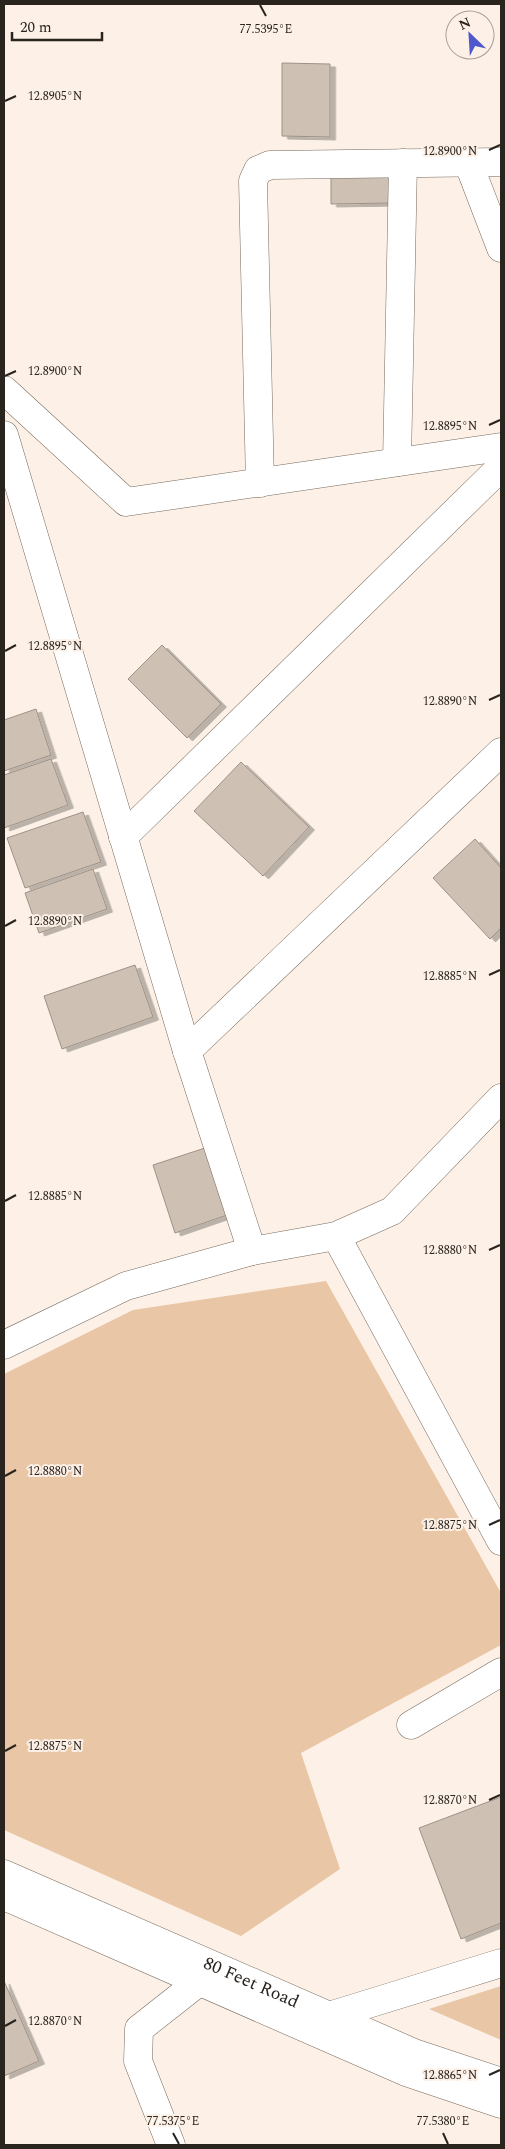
<svg xmlns="http://www.w3.org/2000/svg" width="505" height="2149" font-family="Spectral,serif">
<style>
.green{fill:#e9c6a5}
.building{fill:#cec0b3;stroke:#9e9185;filter:url(#shadow)}
.lines{fill:none;stroke-linecap:round;stroke-linejoin:round}
.minor-casing{stroke:#776a5e;stroke-width:29}
.major-casing{stroke:#776a5e;stroke-width:29}
.minor{stroke:#fff;stroke-width:28}
.major{stroke:#fff;stroke-width:28}
.ticks{fill:none;stroke:#2a241f;stroke-width:2}
.labels{text-anchor:middle;stroke-width:4;stroke-linejoin:round;paint-order:stroke}
.street-label{font-size:18px;fill:#2a241f;stroke:#fdf1e7}
.ticks-label{font-size:12px;text-anchor:middle;fill:#2a241f;stroke:#fdf1e7;stroke-width:4;stroke-linejoin:round;paint-order:stroke}
</style>
<defs>
<filter id="shadow"><feDropShadow dx="5.5" dy="3" stdDeviation="0" flood-color="#0004"/></filter>
</defs>
<rect width="100%" height="100%" fill="#fdf1e7"/>
<g class="green">
<polygon points="326,1281 501,1593 501,1645 301,1753 340,1869 241,1936 4,1830 4,1374 133,1310"/>
<polygon points="501,1986 501,2040 429,2009"/>
</g>
<g class="building">
<polygon points="282,63 330,64 330,137 282,136"/>
<polygon points="390,165 390,203 331,204 331,167"/>
<polygon points="162,645 221,704 187,738 128,679"/>
<polygon points="36,709 51,755 4,771 4,720"/>
<polygon points="51,759 68,805 4,828 4,775"/>
<polygon points="241,762 309,827 263,876 194,811"/>
<polygon points="83,812 101,862 25,888 7,838"/>
<polygon points="475,839 501,868 501,928 490,939 433,878"/>
<polygon points="93,869 107,909 39,933 25,893"/>
<polygon points="135,965 153,1017 62,1049 44,996"/>
<polygon points="208,1147 230,1214 175,1233 153,1165"/>
<polygon points="501,1797 501,1923 461,1939 419,1828"/>
<polygon points="4,1981 39,2061 4,2076"/>
</g>
<g class="lines">
<g class="minor-casing">
<g id="minor">
<polyline points="468,162 501,248"/>
<polyline points="4,390 126,502 501,447"/>
<polyline points="4,435 187,1051 252,1251"/>
<polyline points="397,462 403,163"/>
<polyline points="260,483 253,181 258,170 270,165 501,162"/>
<polyline points="123,837 501,467"/>
<polyline points="187,1051 501,752"/>
<polyline points="336,1236 501,1541"/>
<polyline points="4,1345 126,1286 252,1251 336,1236 392,1211 501,1098"/>
<polyline points="411,1725 501,1672"/>
<polyline points="329,2016 501,1963"/>
<polyline points="171,2145 138,2061 139,2029 200,1981"/>
</g>
</g>
<g class="major-casing">
<g id="major">
<path id="s1" d="M4 1874 414 2053 501 2082"/>
<polyline points="4,1896 406,2072 501,2104"/>
</g>
</g>
<use href="#minor" class="minor"/>
<use href="#major" class="major"/>
</g>
<path class="ticks" d="M260 5 266 16M5 101 16 96M489 150 500 145M5 376 16 371M489 425 500 420M5 651 16 645M489 700 500 695M5 926 16 920M489 975 500 970M5 1201 16 1195M489 1250 500 1245M5 1476 16 1470M489 1525 500 1520M5 1751 16 1745M489 1800 500 1795M5 2026 16 2020M489 2075 500 2070M173 2133 179 2144M443 2133 448 2144"/>
<g class="labels">
<g class="street-label">
<text dy="6" stroke="none"><textPath href="#s1" startOffset="270">80 Feet Road</textPath></text>
</g>
</g>
<g class="ticks-label">
<text x="266" y="33">77.5395°E</text>
<text x="55" y="100">12.8905°N</text>
<text x="450" y="155">12.8900°N</text>
<text x="55" y="375">12.8900°N</text>
<text x="450" y="430">12.8895°N</text>
<text x="55" y="650">12.8895°N</text>
<text x="450" y="705">12.8890°N</text>
<text x="55" y="925">12.8890°N</text>
<text x="450" y="980">12.8885°N</text>
<text x="55" y="1200">12.8885°N</text>
<text x="450" y="1254">12.8880°N</text>
<text x="55" y="1475">12.8880°N</text>
<text x="450" y="1529">12.8875°N</text>
<text x="55" y="1750">12.8875°N</text>
<text x="450" y="1804">12.8870°N</text>
<text x="55" y="2025">12.8870°N</text>
<text x="450" y="2079">12.8865°N</text>
<text x="173" y="2125">77.5375°E</text>
<text x="443" y="2125">77.5380°E</text>
</g>
<rect width="505" height="2149" fill="none" stroke="#2a241f" stroke-width="10"/>
<g transform="translate(470 35) rotate(335)"><circle r="24" fill="#fdf1e7" stroke="#a99f97"/>
<path d="M0-4L9 19L0 12L-9 19Z" fill="#4f57cd"/>
<text y="-8" font-size="14" font-weight="bold" text-anchor="middle" fill="#2a241f">N</text>
</g>
<path d="M12 32v8h90v-8" fill="none" stroke="#2a241f" stroke-width="2.5"/>
<text x="20" y="32" font-size="15" fill="#2a241f" stroke="#fdf1e7" stroke-width="4" paint-order="stroke">20 m</text>
</svg>
